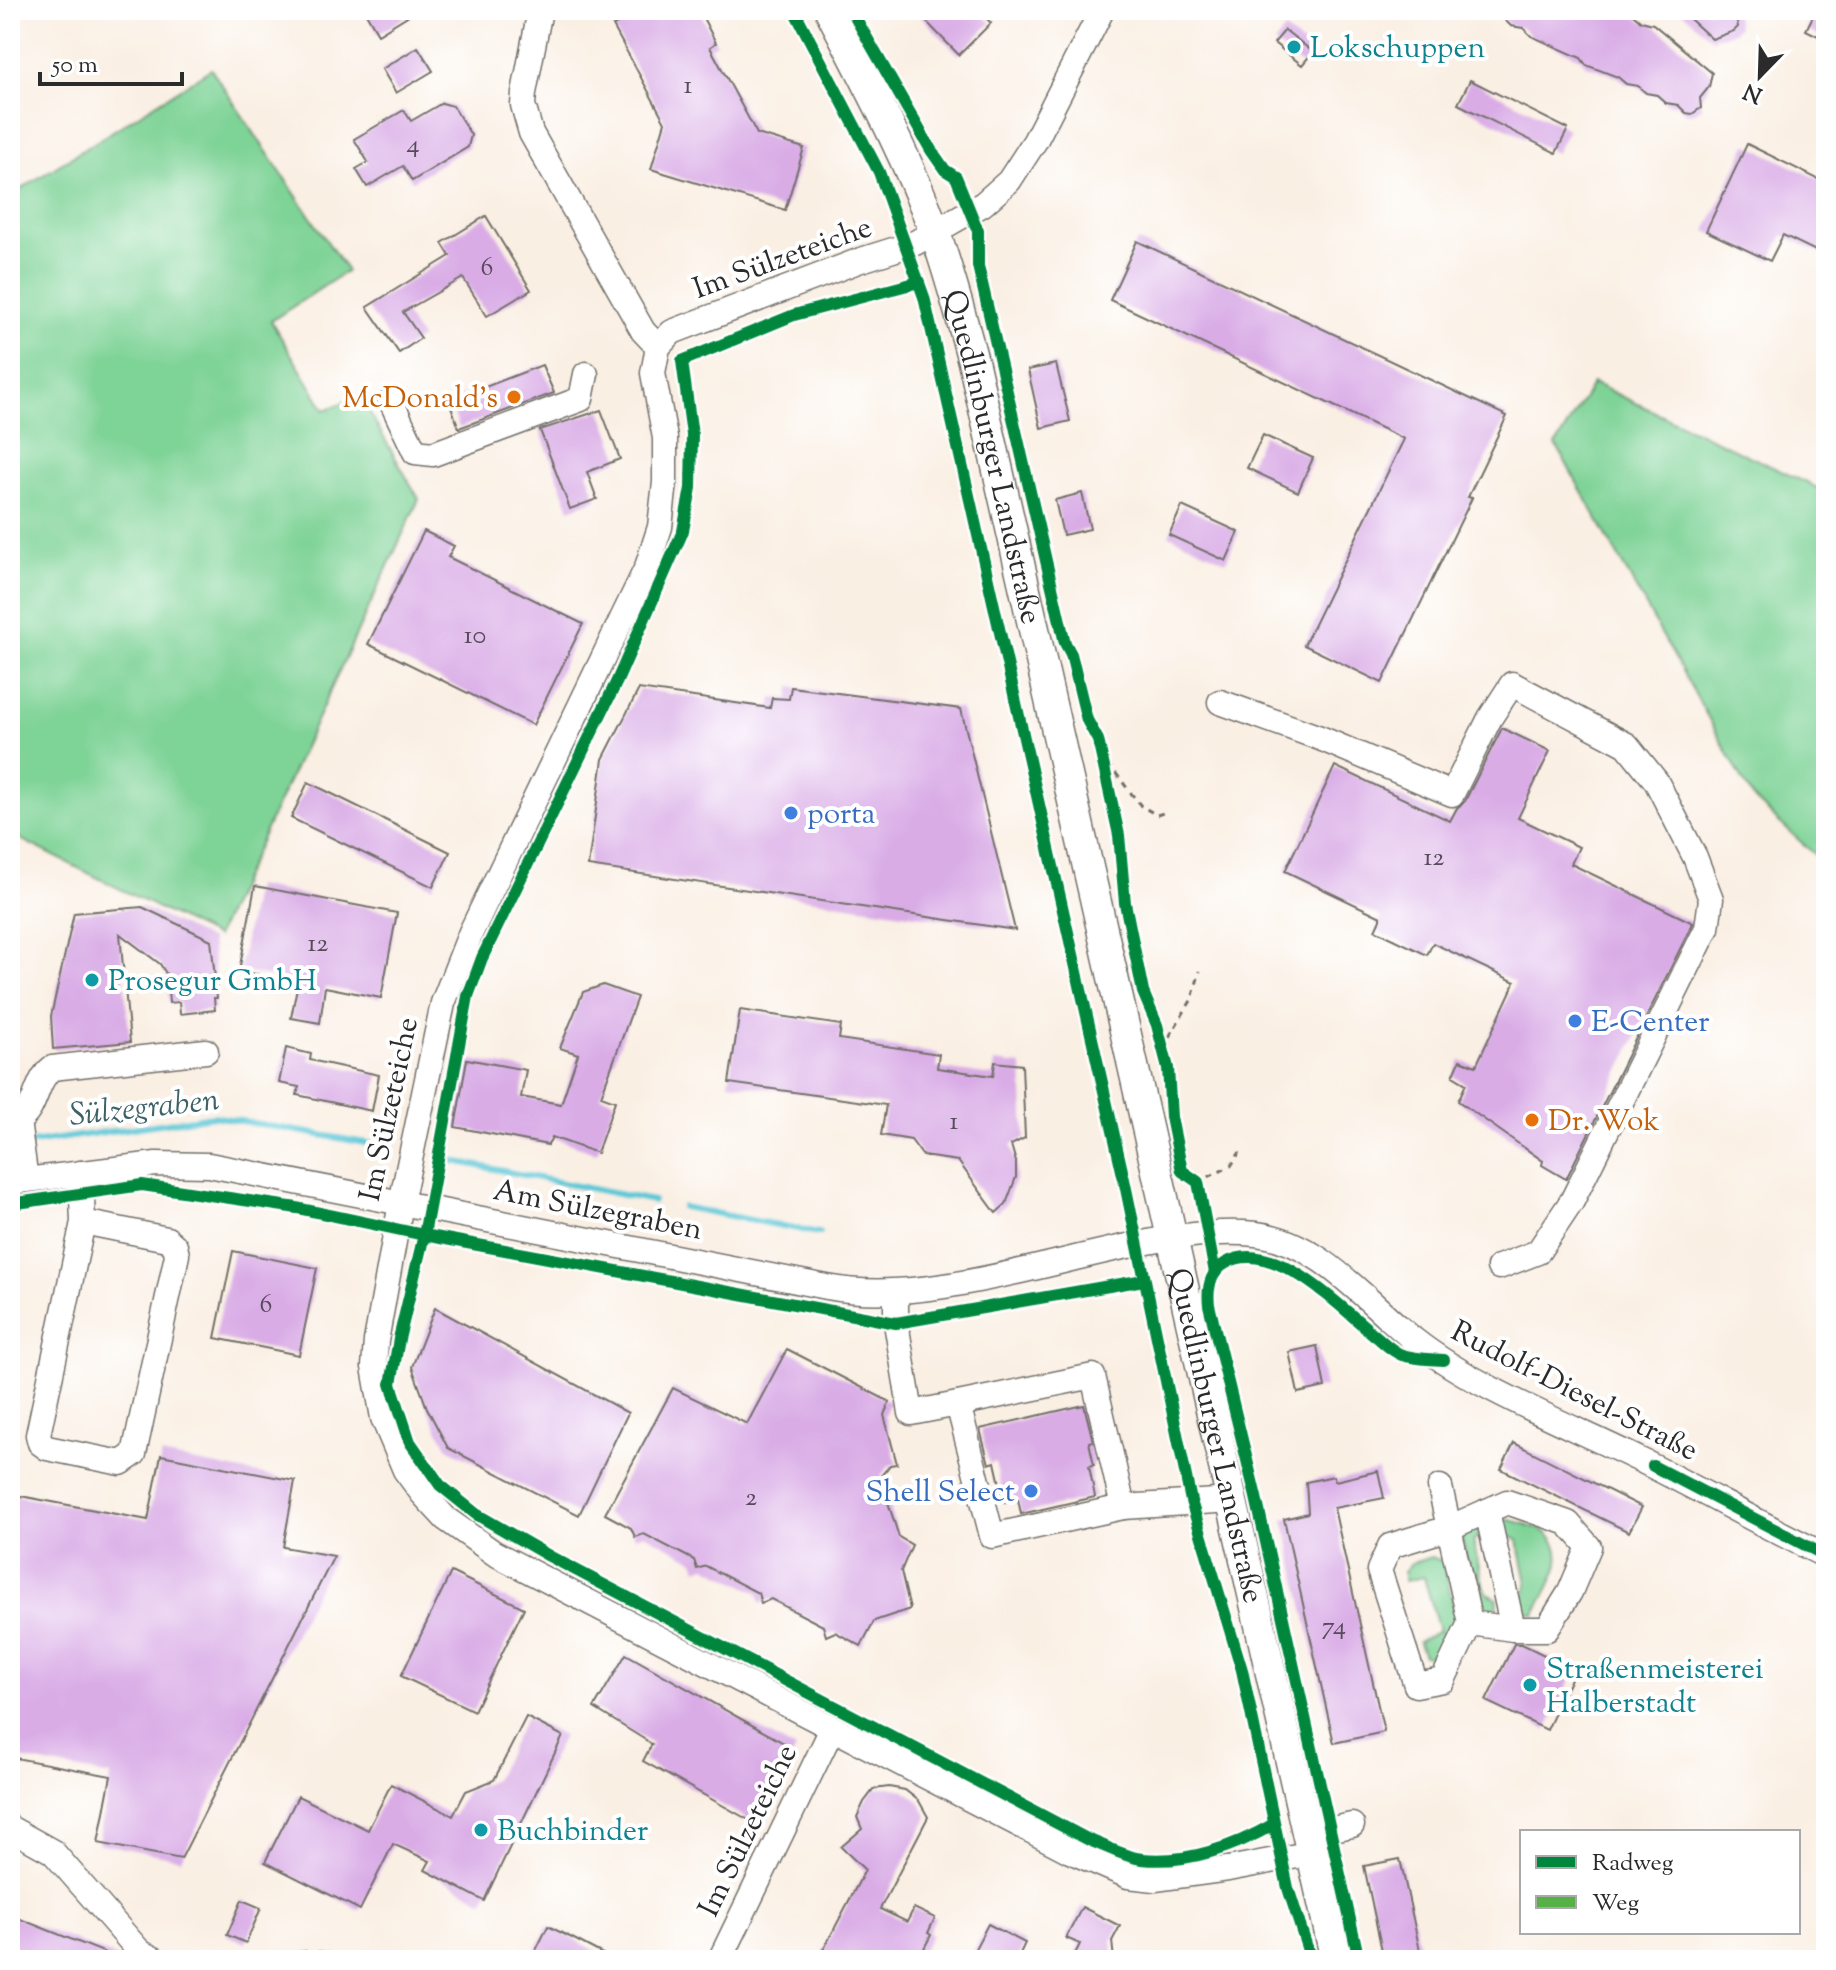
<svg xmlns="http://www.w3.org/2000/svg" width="1836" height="1970" font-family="'Sorts Mill Goudy',serif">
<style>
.green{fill:#7ed396;stroke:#547f60;stroke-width:2}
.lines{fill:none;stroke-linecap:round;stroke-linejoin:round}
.stream{stroke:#5dc8d7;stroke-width:6}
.building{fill:#d9ace6}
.minor-casing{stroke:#73706b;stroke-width:27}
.major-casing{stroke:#73706b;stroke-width:33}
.path{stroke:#73706b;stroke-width:3;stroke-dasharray:6 6;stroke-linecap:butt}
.minor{stroke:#fff;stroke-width:24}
.major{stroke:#fff;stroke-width:30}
.quiet{stroke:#56b246;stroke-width:10;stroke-dasharray:20 10;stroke-linecap:butt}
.cycleway-casing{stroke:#fff;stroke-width:17}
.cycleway{stroke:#00873e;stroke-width:12}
.culture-dot{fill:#0f9aa8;stroke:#fff;stroke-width:3}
.food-dot{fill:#e8710a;stroke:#fff;stroke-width:3}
.shop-dot{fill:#3f7fe0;stroke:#fff;stroke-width:3}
.labels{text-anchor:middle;stroke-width:8;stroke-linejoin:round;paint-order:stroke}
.number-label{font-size:26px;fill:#564b5a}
.culture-label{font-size:30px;fill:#0d838f;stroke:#fff;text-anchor:start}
.street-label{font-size:30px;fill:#2b2b2b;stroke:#fff}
.food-label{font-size:30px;fill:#c56008;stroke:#fff;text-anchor:end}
.shop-label{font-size:30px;fill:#366cbe;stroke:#fff;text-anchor:start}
.water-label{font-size:32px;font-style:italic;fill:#3c6267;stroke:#fff}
</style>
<rect width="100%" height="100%" fill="#fff"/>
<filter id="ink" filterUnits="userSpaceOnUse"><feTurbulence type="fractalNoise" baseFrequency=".0125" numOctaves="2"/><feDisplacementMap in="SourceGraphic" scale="16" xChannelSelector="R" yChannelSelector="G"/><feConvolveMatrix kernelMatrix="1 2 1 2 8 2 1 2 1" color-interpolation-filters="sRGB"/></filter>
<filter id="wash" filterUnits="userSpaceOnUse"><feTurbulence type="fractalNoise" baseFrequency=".006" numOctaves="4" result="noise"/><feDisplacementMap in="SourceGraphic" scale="32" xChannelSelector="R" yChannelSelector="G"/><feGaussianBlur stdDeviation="1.8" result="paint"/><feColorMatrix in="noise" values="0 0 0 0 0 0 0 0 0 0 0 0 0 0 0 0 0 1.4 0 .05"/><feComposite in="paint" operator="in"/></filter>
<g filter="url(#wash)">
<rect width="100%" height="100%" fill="#faefe3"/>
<g class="green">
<polygon points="211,69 347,271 271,321 325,410 360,396 419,499 216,937 10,834 10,196"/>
<polygon points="1593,383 1826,492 1826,865 1753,798 1556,445"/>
<path d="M1507 1519C1519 1523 1539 1526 1548 1534 1574 1556 1545 1591 1535 1614L1525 1612 1519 1606 1528 1587 1518 1540 1504 1534 1501 1523Z"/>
<polygon points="1467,1527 1480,1527 1482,1531 1473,1542 1485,1591 1498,1599 1497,1612 1478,1606 1461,1536"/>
<polygon points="1432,1557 1443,1562 1459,1629 1445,1654 1434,1658 1424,1655 1418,1642 1439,1631 1424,1577 1404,1581 1404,1572 1411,1563"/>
</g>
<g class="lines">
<g class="stream">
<polyline points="25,1144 213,1116 377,1145"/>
<polyline points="444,1159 653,1201"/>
<polyline points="683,1207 819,1233"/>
</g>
</g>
<g id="blocks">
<g class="building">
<polygon points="364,10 417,10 378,34"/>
<polygon points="642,10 699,10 716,43 710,47 757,134 804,148 785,210 651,169 665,122 613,26"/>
<polygon points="915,10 978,10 991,23 959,55"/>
<polygon points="1494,10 1618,10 1633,14 1641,21 1653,24 1712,73 1709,87 1700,98 1701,108 1692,114 1686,113 1678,105 1666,103 1657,95 1646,93 1638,86 1626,84 1618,77 1586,65 1581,58 1531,36 1523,28 1511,26"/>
<polygon points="1680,10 1735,10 1738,27 1734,31 1712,39"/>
<polygon points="1816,10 1826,10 1826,40 1806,30"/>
<polygon points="1285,30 1313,52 1302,65 1274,43"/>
<polygon points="418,47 433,71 396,93 382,69"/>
<polygon points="1470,80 1568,129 1556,153 1458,104"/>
<polygon points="442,103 453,106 471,135 468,147 412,181 403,166 367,187 356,169 368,162 354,139 404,110 411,121"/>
<polygon points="1747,144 1826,183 1826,256 1783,235 1770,261 1706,231"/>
<polygon points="486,216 531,290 487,316 463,278 403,312 421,338 399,353 367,307 450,256 442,243"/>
<polygon points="1137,241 1507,416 1468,497 1472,498 1382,683 1304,645 1404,439 1110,300"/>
<polygon points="1056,364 1070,421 1041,428 1028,370"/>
<polygon points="542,365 554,393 459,428 449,401"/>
<polygon points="601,410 620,459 587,472 597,499 570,509 540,430"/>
<polygon points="1263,435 1313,458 1298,492 1247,468"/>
<polygon points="1082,493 1090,529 1063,535 1055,500"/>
<polygon points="1182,506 1239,532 1226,561 1169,535"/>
<polygon points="424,531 454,546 448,557 583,624 533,725 368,644"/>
<polygon points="791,687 961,709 1015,930 588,866 603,759 639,689 770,708 772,698 789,699"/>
<polygon points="1502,728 1550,751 1518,818 1579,847 1571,864 1693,923 1566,1179 1542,1165 1543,1161 1458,1101 1466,1084 1453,1076 1460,1060 1476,1066 1515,982 1433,943 1427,955 1375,930 1381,917 1285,871 1335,766 1450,821 1457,808 1465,801"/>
<polygon points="308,782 450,852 433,887 291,818"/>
<polygon points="255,886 397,913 381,998 325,987 320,1023 291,1018 298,982 239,971"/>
<polygon points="142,907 211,940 217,998 214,998 215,1010 180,1014 179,1002 169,1003 167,975 160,964 120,934 130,1042 53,1049 51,1016 74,913"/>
<polygon points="603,985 637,997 601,1096 615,1101 597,1153 552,1137 548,1145 455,1127 467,1059 526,1070 521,1097 561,1104 578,1054 560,1048 583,992"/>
<polygon points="740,1010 841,1025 839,1039 939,1054 937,1068 993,1076 995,1062 1022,1065 1025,1138 1011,1145 1016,1162 1016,1177 1006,1204 996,1213 958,1161 923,1156 911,1140 881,1135 886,1105 729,1083"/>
<polygon points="286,1048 311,1054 310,1060 379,1075 372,1111 297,1095 299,1087 279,1083"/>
<polygon points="233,1251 317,1268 299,1355 215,1338"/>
<polygon points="435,1308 628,1413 579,1515 448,1448 427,1408 412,1367"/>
<polygon points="1317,1346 1325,1387 1298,1393 1289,1352"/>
<polygon points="787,1349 890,1402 884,1415 897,1464 890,1465 880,1477 899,1537 912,1545 901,1571 910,1609 874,1621 861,1646 835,1632 826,1636 823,1626 771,1599 761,1603 758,1593 706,1566 697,1569 694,1560 644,1534 635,1537 631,1528 605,1514 673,1388 747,1424"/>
<polygon points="1084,1405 1093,1441 1089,1442 1094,1465 1089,1466 1095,1497 1021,1514 1018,1499 1004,1502 995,1462 989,1464 980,1429"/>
<polygon points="1514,1443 1642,1507 1629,1532 1501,1469"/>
<polygon points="161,1455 295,1481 283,1547 334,1556 181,1859 98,1843 111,1776 10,1757 10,1520 15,1495 148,1520"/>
<polygon points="1378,1471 1384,1498 1334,1508 1384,1732 1334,1743 1284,1519 1308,1513 1306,1482 1334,1476 1335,1481"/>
<polygon points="451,1572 524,1608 474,1711 401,1676"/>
<polygon points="1514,1644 1522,1644 1575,1670 1547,1730 1486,1701"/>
<polygon points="626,1654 796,1750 756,1824 643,1761 652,1744 594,1708"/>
<polygon points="526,1717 563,1736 484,1901 425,1870 430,1861 393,1844 360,1910 265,1862 298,1796 368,1830 391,1784 453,1816 466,1791 494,1780"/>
<polygon points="889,1787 905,1790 919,1801 928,1817 880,1909 907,1922 914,1908 935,1918 928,1933 931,1935 918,1960 818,1960 865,1870 841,1847 862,1829 857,1817 864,1802 874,1789"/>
<polygon points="1400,1859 1422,1960 1384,1960 1364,1866"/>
<polygon points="242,1900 261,1908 246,1943 227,1935"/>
<polygon points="1082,1907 1120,1926 1112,1941 1114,1960 1072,1960 1080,1944 1066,1938"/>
<polygon points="10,1915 121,1959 120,1960 10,1960"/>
<polygon points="988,1924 1025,1943 1017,1960 969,1960"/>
<polygon points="548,1926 574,1939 614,1960 550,1960 535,1952"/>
</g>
</g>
</g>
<g filter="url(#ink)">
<use href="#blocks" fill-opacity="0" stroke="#73706b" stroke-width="2"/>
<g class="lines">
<g class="minor-casing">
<g id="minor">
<polyline points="540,10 524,93 523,105 531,133 643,331 658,347"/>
<polyline points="1102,10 1035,141 1009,181 983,204 915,243 858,261 672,332 658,347 653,373 665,438 665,482 660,527 647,567 471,932 443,1003 401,1203 376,1341 374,1367 383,1418 405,1470 422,1493 446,1519 494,1553 1070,1851 1128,1876 1155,1879 1228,1869 1313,1853"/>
<polyline points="391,401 415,452 433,454 581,399 586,374"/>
<polyline points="1220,702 1320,738 1452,794 1490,718 1512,684 1627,745 1656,781 1695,857 1711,899 1707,928 1572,1201 1538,1252 1499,1267"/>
<polyline points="10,1121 18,1121 26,1180"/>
<path d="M18 1121C38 1108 34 1082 52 1068L206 1051"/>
<polyline points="81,1173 83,1222 167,1239 175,1246 177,1255 134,1454 121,1463 47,1448 40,1443 38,1435 83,1222"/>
<path d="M10 1182 156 1164 209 1165 827 1287C925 1306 1049 1260 1148 1242 1183 1235 1221 1230 1256 1234 1320 1241 1366 1302 1414 1340 1475 1388 1567 1424 1638 1459 1701 1490 1762 1525 1826 1556"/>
<polyline points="896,1292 896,1323 911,1413 958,1404 992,1536 1123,1507 1232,1500"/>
<polyline points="958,1404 1093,1376 1123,1507"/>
<polyline points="1440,1487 1470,1623 1443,1680 1416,1685 1379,1570 1390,1546 1449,1528 1507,1502 1568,1523 1589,1547 1570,1592 1547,1629 1513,1629 1470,1623"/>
<polyline points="1487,1511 1513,1629"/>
<polyline points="10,1828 53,1852 140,1952 156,1960"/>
<polyline points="1309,1834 1352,1825"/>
<polyline points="720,1960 832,1729"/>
</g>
</g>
<g class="major-casing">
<g id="major">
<path id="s1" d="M830 10C867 82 906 154 934 230 950 274 962 320 974 365L1336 1960"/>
</g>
</g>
<g class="path">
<polyline points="1101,754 1141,806 1157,815 1166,812"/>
<polyline points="1163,1047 1192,999 1200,971"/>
<polyline points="1198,1182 1231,1166 1240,1152"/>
</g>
<use href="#minor" class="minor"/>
<use href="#major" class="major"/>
<path class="quiet" d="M288 1960C301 1952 326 1954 339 1960"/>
<g class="cycleway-casing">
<g id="cycleway">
<polyline points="794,10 879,172 924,297 1125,1184 1191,1501 1242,1670 1288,1888 1311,1960"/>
<polyline points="851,10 931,150 945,170 956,177 978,231 978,266 1065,643 1071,654 1087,720 1098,740 1119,835 1125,903 1143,992 1157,1025 1168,1068 1171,1117 1182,1171 1198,1182 1215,1273"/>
<path d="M919 282 794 315 682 361 692 435 691 488 683 531 617 681 482 958 468 996 424 1235 399 1339 391 1384 410 1442 440 1485 476 1514 549 1556 1089 1840C1106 1846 1125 1857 1142 1859 1188 1864 1236 1846 1274 1824"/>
<polyline points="10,1204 142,1185 297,1208 424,1235 896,1323 1144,1280"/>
<polyline points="1653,1466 1826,1556"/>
<path d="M1359 1960 1256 1497 1209 1305C1207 1288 1210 1272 1226 1263 1273 1235 1344 1311 1377 1337 1384 1343 1393 1352 1402 1355 1414 1359 1431 1359 1444 1360"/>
</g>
</g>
<use href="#cycleway" class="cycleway"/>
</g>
</g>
<g class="culture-dot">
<circle cx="1294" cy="47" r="8"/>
<circle cx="92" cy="980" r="8"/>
<circle cx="1530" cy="1685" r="8"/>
<circle cx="481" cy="1830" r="8"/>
</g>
<g class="food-dot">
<circle cx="514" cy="397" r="8"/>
<circle cx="1532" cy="1120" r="8"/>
</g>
<g class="shop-dot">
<circle cx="791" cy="813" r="8"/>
<circle cx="1575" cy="1021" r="8"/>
<circle cx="1031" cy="1491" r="8"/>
</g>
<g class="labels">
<g class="number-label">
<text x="688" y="93">1</text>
<text x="413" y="152">4</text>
<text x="487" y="275">6</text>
<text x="475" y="643">10</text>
<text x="1434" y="865">12</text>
<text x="318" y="951">12</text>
<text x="954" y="1129">1</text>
<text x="266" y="1312">6</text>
<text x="751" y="1505">2</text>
<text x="1334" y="1634">74</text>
</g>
<g class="culture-label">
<text x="1310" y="57">Lokschuppen</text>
<text x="108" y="990">Prosegur GmbH</text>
<text x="1546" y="1678">Straßenmeisterei<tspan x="1546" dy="34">Halberstadt</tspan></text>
<text x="497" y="1840">Buchbinder</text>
</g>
<g class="street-label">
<text transform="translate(782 257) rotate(-20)" y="10">Im Sülzeteiche</text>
<text dy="10" stroke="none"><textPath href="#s1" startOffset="478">Quedlinburger Landstraße</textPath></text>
<text transform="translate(388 1109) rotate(-78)" y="10">Im Sülzeteiche</text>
<text transform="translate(598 1209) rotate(11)" y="10">Am Sülzegraben</text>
<text transform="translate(1575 1390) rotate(27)" y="10">Rudolf-Diesel-Straße</text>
<text dy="10" stroke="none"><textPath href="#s1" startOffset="1482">Quedlinburger Landstraße</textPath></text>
<text transform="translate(747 1830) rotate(-64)" y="10">Im Sülzeteiche</text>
</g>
<g class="food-label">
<text x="498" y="407">McDonald's</text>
<text x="1548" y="1130" text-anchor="start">Dr. Wok</text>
</g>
<g class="shop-label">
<text x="807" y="823">porta</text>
<text x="1591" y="1031">E-Center</text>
<text x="1015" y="1501" text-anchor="end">Shell Select</text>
</g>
<g class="water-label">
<text transform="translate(144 1106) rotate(-6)" y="11">Sülzegraben</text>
</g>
</g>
<rect width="1836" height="1970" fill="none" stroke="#fff" stroke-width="40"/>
<rect x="1520" y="1830" width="280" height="104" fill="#ffffff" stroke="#aaaaaa" stroke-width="2"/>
<rect x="1536" y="1856" width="40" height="12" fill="#00873e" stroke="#aaaaaa" stroke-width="2"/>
<text x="1592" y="1870" font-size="24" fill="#2b2b2b">Radweg</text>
<rect x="1536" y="1896" width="40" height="12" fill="#56b246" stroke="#aaaaaa" stroke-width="2"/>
<text x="1592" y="1910" font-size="24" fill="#2b2b2b">Weg</text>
<g transform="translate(1760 76) rotate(203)" stroke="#ffffff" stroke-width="6" paint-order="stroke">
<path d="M0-6L14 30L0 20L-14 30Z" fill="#2b2b2b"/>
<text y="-12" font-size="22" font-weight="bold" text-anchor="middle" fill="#2b2b2b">N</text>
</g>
<path d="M40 72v12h142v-12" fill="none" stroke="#2b2b2b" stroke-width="4"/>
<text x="52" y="72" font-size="24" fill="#2b2b2b" stroke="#ffffff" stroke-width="6" paint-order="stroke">50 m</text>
</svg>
